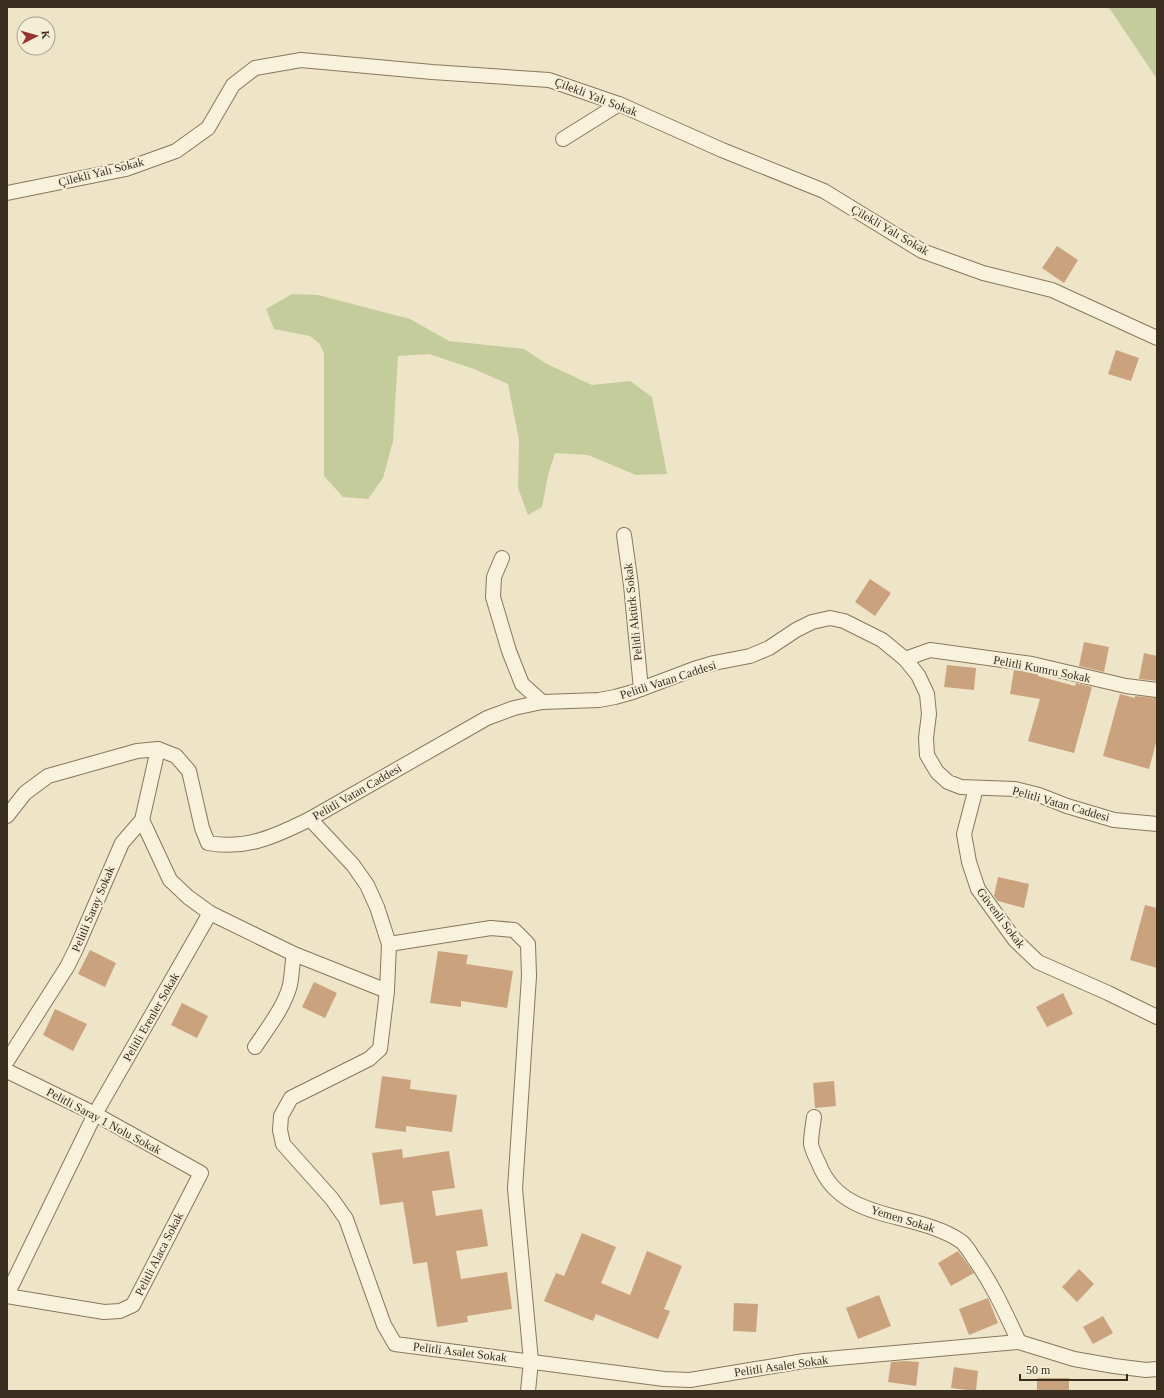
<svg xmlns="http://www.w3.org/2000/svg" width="1164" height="1398" font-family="'Times New Roman',serif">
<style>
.green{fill:#c4cc9b}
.building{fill:#cba27e}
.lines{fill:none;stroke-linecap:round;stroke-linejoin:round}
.minor-casing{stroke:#89775d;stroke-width:16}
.minor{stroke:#f8f1db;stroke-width:14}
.labels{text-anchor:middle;stroke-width:4;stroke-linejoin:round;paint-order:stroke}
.street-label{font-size:12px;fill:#3a2e20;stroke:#f5eed7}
</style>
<rect width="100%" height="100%" fill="#eee4c7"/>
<g class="green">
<polygon points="1105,7 1157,7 1157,79 1110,9"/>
<polygon points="292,294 318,295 410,319 449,341 524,349 547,364 592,385 630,381 652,397 667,474 636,475 588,455 555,453 548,475 542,507 528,515 518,488 519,440 508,384 474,369 429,354 398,356 393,441 383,478 368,499 343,497 324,476 324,354 320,344 310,336 274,329 266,309"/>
</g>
<g class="building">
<polygon points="1057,246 1078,260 1064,283 1042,268"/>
<polygon points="1116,350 1139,358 1131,381 1108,374"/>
<polygon points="870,579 891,593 875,616 855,602"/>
<polygon points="1084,642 1109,647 1104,672 1079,666"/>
<polygon points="1144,653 1157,656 1157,681 1139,679"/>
<polygon points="947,665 976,668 974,690 944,687"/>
<polygon points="1014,670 1038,674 1038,676 1075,686 1076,683 1092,687 1074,753 1028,741 1040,699 1010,694"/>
<polygon points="1120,694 1135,698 1135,696 1157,698 1157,739 1149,769 1103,756"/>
<polygon points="998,877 1029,884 1024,908 998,901 994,896"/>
<polygon points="1145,905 1157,908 1157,968 1130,960"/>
<polygon points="90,950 116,963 105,987 78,974"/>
<polygon points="438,951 468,955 466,964 513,971 507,1008 461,1001 461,1007 430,1003"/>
<polygon points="314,982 337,993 325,1018 302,1007"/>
<polygon points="1063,993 1073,1014 1047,1027 1036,1007"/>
<polygon points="182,1003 208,1016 197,1038 171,1025"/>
<polygon points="55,1009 87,1024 73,1051 43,1035"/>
<polygon points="382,1076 411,1080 410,1089 457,1095 452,1132 406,1126 406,1132 375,1128"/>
<polygon points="834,1081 836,1106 815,1108 813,1083"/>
<polygon points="402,1149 403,1158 449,1151 455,1188 432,1191 436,1216 482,1209 488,1246 456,1251 461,1279 507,1272 512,1309 467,1316 468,1322 437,1327 427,1262 413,1264 403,1202 380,1205 372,1153"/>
<polygon points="582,1233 616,1247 601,1283 630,1295 647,1251 682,1266 664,1309 670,1311 658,1339 596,1314 593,1321 544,1301 556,1273 564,1276"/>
<polygon points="958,1251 974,1273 951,1286 938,1263"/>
<polygon points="1079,1269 1094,1284 1077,1302 1062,1287"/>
<polygon points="879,1295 891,1326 858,1339 846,1308"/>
<polygon points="988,1298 998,1323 969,1335 959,1309"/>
<polygon points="734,1303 758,1304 756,1332 733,1331"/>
<polygon points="1103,1316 1113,1333 1093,1344 1083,1327"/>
<polygon points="905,1361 919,1362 916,1386 888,1382 891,1362"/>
<polygon points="954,1367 978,1371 976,1391 951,1388"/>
<rect x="1037" y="1378" width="32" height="13"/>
</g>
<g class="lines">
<g class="minor-casing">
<g id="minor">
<polyline points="563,139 619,104"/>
<polyline points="7,193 126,169 176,151 208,128 233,85 255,68 301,60 432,72 549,80 619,104 722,150 824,191 922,251 983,273 1052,290 1157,338"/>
<polyline points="624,535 631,585 641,689"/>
<polyline points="502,558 494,577 493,597 509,651 522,684 542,702"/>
<polyline points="905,659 930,650 1032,664 1126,686 1157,690"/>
<polyline points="976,788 964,834 969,862 978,889 1015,940 1038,962 1108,993 1157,1017"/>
<path d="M7 816 25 793 48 776 137 751 158 749 176 756 189 771 202 828 208 843C246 850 276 836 310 819L487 718 514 708 542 702 599 700 615 697 633 692 694 669 714 663 750 656 769 648 796 630 812 622 830 618 844 621 882 640 905 659 918 675 927 694 929 714 926 738 927 755 937 772 948 782 961 787 1015 789 1039 795 1067 806 1114 820 1157 824"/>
<polyline points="310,819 353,865 367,885 377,907 389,944 387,991 380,1049 369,1059 291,1098 281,1116 280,1130 283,1144 332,1199 346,1219 384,1325 395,1344 664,1379 690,1380 804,1361 1019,1342 1074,1359 1114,1366 1146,1370 1157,1369"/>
<polyline points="142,820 170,880 188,897 210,913"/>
<polyline points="389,944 491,928 514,930 528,944 529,976 515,1189 531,1361 528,1391"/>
<path d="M255 1047C267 1029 285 1006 290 985 292 975 292 964 294 954"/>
<polyline points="7,1061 67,967 76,949 122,843 142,820 158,749"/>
<polyline points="7,1071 95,1114 201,1173 133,1305 120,1311 104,1312 7,1296"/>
<path d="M814 1117C813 1125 811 1135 811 1144 812 1150 816 1158 819 1164 842 1224 917 1210 962 1242 966 1246 970 1252 973 1257 992 1283 1005 1312 1019 1342"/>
<polyline points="7,1295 95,1114 210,913 294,954 387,991"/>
</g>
</g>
<use href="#minor" class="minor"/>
</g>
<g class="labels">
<g class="street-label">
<text transform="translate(596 97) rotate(21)" y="4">Çilekli Yalı Sokak</text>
<text transform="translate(101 172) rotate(-14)" y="4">Çilekli Yalı Sokak</text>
<text transform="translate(890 230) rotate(30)" y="4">Çilekli Yalı Sokak</text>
<text transform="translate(633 612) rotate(-96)" y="4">Pelitli Aktürk Sokak</text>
<text transform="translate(1042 669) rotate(11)" y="4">Pelitli Kumru Sokak</text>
<text transform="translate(668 680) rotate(-18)" y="4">Pelitli Vatan Caddesi</text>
<text transform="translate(357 792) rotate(-30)" y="4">Pelitli Vatan Caddesi</text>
<text transform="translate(1061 804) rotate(16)" y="4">Pelitli Vatan Caddesi</text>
<text transform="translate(93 909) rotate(-67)" y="4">Pelitli Saray Sokak</text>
<text transform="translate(1001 918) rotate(53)" y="4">Güvenli Sokak</text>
<text transform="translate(151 1017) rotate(-60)" y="4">Pelitli Erenler Sokak</text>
<text transform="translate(104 1121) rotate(28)" y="4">Pelitli Saray 1 Nolu Sokak</text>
<text transform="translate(903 1219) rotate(17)" y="4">Yemen Sokak</text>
<text transform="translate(159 1254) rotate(-63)" y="4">Pelitli Alaca Sokak</text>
<text transform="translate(460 1352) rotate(7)" y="4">Pelitli Asalet Sokak</text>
<text transform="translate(781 1366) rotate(-8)" y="4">Pelitli Asalet Sokak</text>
</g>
</g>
<rect width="1164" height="1398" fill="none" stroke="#3a2e20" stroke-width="16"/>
<g transform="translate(36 36) rotate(84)"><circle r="19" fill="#f5eed7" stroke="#aaa18e"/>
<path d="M0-3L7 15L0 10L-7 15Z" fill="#97332e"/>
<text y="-6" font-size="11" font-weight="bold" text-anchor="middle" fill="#3a2e20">K</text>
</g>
<path d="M1020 1374v6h107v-6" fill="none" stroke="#3a2e20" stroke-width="2"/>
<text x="1026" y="1374" font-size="12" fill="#3a2e20" stroke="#f5eed7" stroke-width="3" paint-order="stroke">50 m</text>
</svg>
